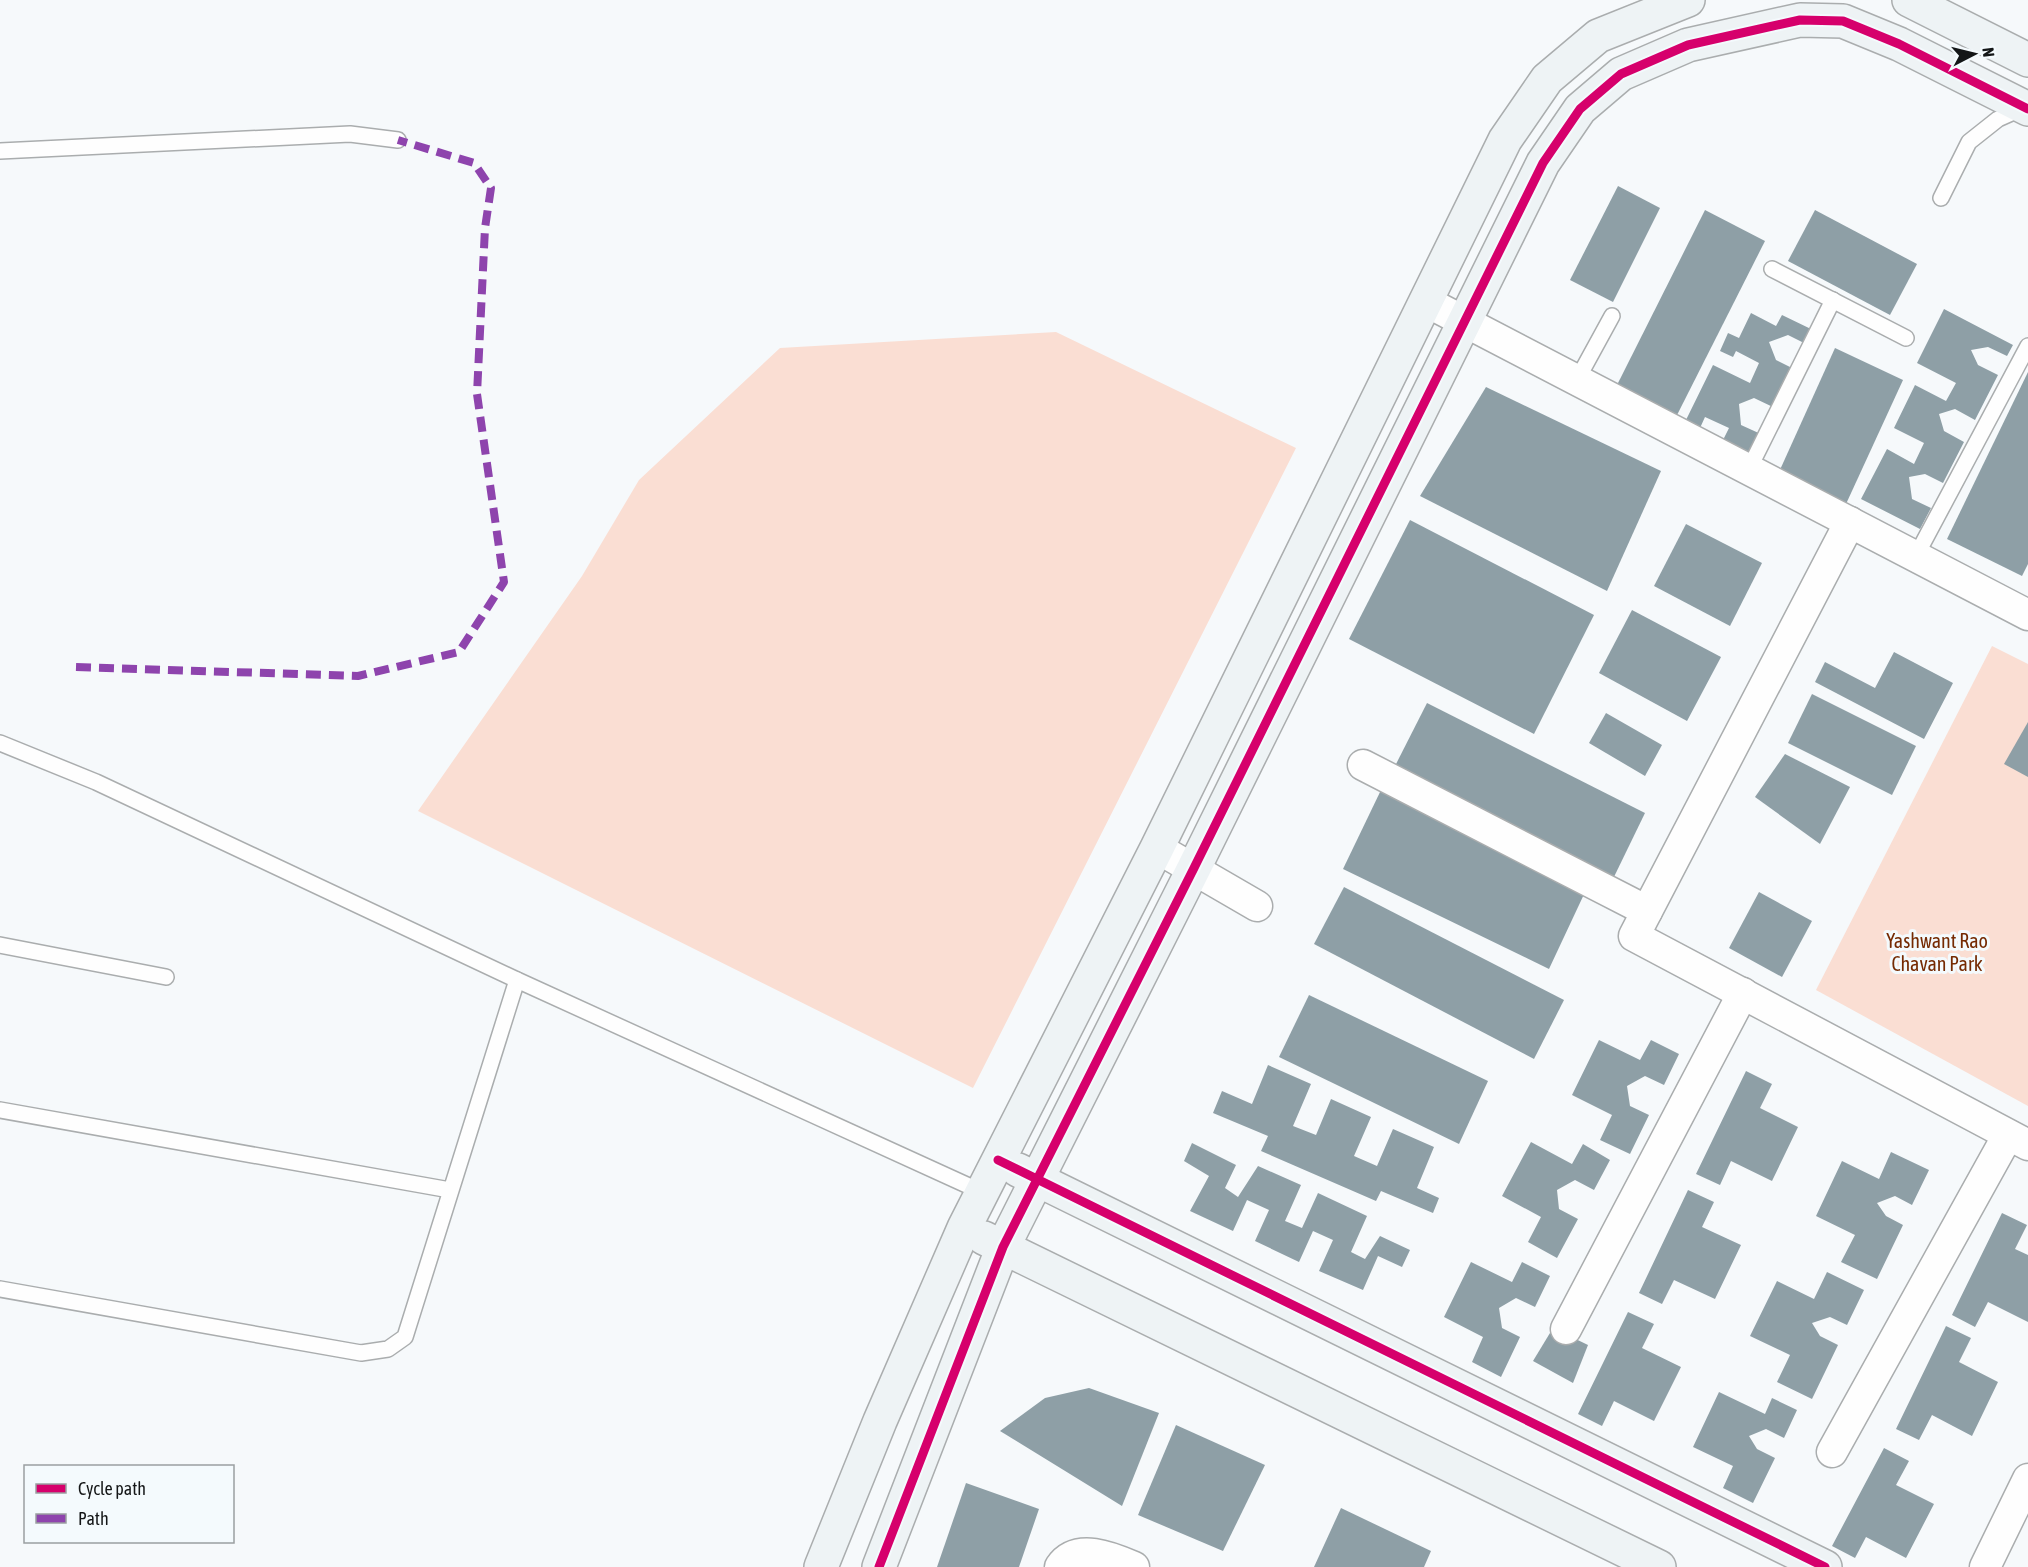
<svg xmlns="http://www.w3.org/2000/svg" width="2028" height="1567" font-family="'Asap Condensed',sans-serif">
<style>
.green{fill:#faded3}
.building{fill:#8e9fa6}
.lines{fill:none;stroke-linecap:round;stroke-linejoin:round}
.lane-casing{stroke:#aaadae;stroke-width:18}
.street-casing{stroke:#aaadae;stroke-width:33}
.secondary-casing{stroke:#aaadae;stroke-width:36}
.lane{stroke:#fefefe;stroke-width:15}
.street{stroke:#fefefe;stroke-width:30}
.secondary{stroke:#eef3f5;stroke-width:33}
.quiet{stroke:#8e44ad;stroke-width:8;stroke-dasharray:15 8;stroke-linecap:butt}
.cycleway-casing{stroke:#f4fafd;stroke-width:13}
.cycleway{stroke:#d6006c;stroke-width:9}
.labels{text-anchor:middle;stroke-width:6;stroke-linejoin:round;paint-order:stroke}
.park-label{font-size:20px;fill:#752a02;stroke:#f4fafd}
</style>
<rect width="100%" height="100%" fill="#f6f9fb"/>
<g class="green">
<polygon points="1056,332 1296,448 973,1088 418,811 582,576 639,480 780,348"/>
<polygon points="1992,646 2028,664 2028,1106 1816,990"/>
</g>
<g class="building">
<polygon points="1618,186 1660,208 1613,302 1570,280"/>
<polygon points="1705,210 1765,241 1674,421 1614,391"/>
<polygon points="1815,210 1917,264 1890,315 1788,261"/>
<polygon points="1944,309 2013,345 2007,356 1988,347 1971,350 1978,365 1998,375 1975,420 1955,409 1939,414 1944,431 1964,442 1943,483 1925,474 1909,477 1912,499 1931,508 1920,529 1861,499 1887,449 1914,464 1924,443 1894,428 1915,385 1946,401 1956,383 1917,363"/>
<polygon points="1751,313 1776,326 1782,315 1813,330 1806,344 1788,335 1769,342 1776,360 1794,369 1775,408 1754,398 1739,404 1741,425 1763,435 1753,455 1723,440 1729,428 1705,417 1700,428 1685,422 1713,365 1750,383 1759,363 1736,351 1733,357 1720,351 1728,333 1739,338"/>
<polygon points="1835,348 1903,380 1846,504 1779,472"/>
<polygon points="2028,372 2028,564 2022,576 1947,539"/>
<polygon points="1486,387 1661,471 1607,591 1420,496"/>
<polygon points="1410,520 1594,615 1534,734 1349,639"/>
<polygon points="1686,524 1762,563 1730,626 1654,586"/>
<polygon points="1632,610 1721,657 1687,721 1599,673"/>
<polygon points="1894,652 1953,683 1924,739 1815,682 1825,662 1875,688"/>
<polygon points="1812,694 1916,746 1892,795 1788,743"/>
<polygon points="1427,703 1645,813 1612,881 1393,770"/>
<polygon points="1606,713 1662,745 1645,776 1589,743"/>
<polygon points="2028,722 2028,777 2004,764"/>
<polygon points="1785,754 1850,787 1820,844 1755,797"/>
<polygon points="1381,790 1586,890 1549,969 1343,869"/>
<polygon points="1344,887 1564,1000 1534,1059 1314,944"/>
<polygon points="1759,892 1812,921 1782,977 1729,948"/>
<polygon points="1309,995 1488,1081 1459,1144 1279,1057"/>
<polygon points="1599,1040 1640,1060 1651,1040 1679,1054 1664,1085 1645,1076 1627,1086 1630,1106 1649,1115 1630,1154 1600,1140 1612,1115 1572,1095"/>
<polygon points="1268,1065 1311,1084 1293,1126 1316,1135 1331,1099 1371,1117 1354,1156 1377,1166 1393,1129 1434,1147 1417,1188 1439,1198 1433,1213 1381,1191 1376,1201 1261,1151 1268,1136 1213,1113 1222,1091 1252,1104"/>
<polygon points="1746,1071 1772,1084 1760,1108 1798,1127 1772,1181 1731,1161 1720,1185 1696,1174"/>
<polygon points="1531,1142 1572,1164 1583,1144 1610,1160 1594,1190 1575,1180 1557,1190 1559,1209 1578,1219 1557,1258 1528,1242 1541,1217 1502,1196"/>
<polygon points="1192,1143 1236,1165 1225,1188 1238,1197 1258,1166 1301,1185 1285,1221 1302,1228 1318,1193 1367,1216 1351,1252 1365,1259 1380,1236 1410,1250 1402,1267 1378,1256 1363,1290 1319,1271 1333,1240 1313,1231 1299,1262 1255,1241 1269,1210 1247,1200 1233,1231 1190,1211 1209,1176 1184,1161"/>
<polygon points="1891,1152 1929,1170 1912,1205 1895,1196 1877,1203 1886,1216 1903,1225 1877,1279 1841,1262 1855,1235 1816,1216 1842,1161 1879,1179"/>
<polygon points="1688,1190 1714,1202 1702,1227 1741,1245 1715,1299 1674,1280 1662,1304 1639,1293"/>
<polygon points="2002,1213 2027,1225 2015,1249 2028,1255 2028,1322 1988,1302 1975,1327 1952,1315"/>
<polygon points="1471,1262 1512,1282 1522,1262 1550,1276 1535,1307 1516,1298 1499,1308 1502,1328 1520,1337 1501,1377 1472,1362 1483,1337 1444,1317"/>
<polygon points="1827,1272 1864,1290 1847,1325 1830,1317 1812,1323 1820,1336 1838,1345 1812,1399 1777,1382 1790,1355 1750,1336 1777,1281 1814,1299"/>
<polygon points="1628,1312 1654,1324 1642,1348 1681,1367 1654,1421 1614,1401 1602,1426 1578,1414"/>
<polygon points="1946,1326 1971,1338 1959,1362 1998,1382 1972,1436 1932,1415 1919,1440 1896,1429"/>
<polygon points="1553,1328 1588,1345 1573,1383 1533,1361"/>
<polygon points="1089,1388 1159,1413 1122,1506 1000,1431 1045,1398"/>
<polygon points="1719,1392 1765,1414 1772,1398 1797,1410 1784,1438 1766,1429 1749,1436 1757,1449 1775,1458 1753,1503 1723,1488 1733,1466 1693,1447"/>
<polygon points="1176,1425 1265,1465 1223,1551 1138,1515"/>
<polygon points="1884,1448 1909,1461 1896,1485 1934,1504 1906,1558 1866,1537 1855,1558 1832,1546"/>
<polygon points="966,1483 1039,1509 1019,1567 937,1567"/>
<polygon points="1341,1508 1431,1551 1424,1567 1314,1567"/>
</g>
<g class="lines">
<g class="lane-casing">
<g id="lane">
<polyline points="0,151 350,134 398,140"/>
<polyline points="1941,198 1969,142 1998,119 2025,107"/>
<polyline points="1772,269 1906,338"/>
<polyline points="1577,380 1612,316"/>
<polyline points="1749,469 1833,300"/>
<polyline points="1916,556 2028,346"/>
<polyline points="0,743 96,782 517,980 982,1192"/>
<polyline points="0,945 166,977"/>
<polyline points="0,1110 450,1190"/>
<polyline points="0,1289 361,1353 388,1349 405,1337 517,980"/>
</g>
</g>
<g class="street-casing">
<g id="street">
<polyline points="1425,301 2028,615"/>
<polyline points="1850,522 1634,936 2028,1145"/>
<polyline points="1363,765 1647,911"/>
<polyline points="1157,848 1257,906"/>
<polyline points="1566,1329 1743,993"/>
<polyline points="1832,1452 2008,1135"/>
<path d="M1060 1567C1077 1542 1113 1558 1134 1567"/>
<polyline points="1985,1567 2028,1479"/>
</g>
</g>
<g class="secondary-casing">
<g id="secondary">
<polyline points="1909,0 2028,60"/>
<polyline points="1018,1170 1825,1567"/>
<polyline points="984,1238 1659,1567"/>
<polyline points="821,1567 880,1421 964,1228 1157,848 1505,140 1547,79 1598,36 1688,0"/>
<polyline points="879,1567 1003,1247 1194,868 1543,163 1580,109 1621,74 1688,45 1800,20 1843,21 1899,44 2028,109"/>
</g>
</g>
<use href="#lane" class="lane"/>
<use href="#street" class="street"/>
<use href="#secondary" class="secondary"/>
<polyline class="quiet" points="76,667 358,676 459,652 504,582 477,394 485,228 491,188 474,163 398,140"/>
<g class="cycleway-casing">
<g id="cycleway">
<polyline points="998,1160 1825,1567"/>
<polyline points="879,1567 1003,1247 1194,868 1543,163 1580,109 1621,74 1688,45 1800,20 1843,21 1899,44 2028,109"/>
</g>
</g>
<use href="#cycleway" class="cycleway"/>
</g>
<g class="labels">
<g class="park-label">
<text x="1937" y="948">Yashwant Rao<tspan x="1937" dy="23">Chavan Park</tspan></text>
</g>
</g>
<rect x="24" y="1465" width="210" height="78" fill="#f4fafd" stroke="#9a9fa1" stroke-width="1.5"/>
<rect x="36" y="1484" width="30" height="9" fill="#d6006c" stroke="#9a9fa1" stroke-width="1.5"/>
<text x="78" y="1495" font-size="18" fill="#141617">Cycle path</text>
<rect x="36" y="1514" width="30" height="9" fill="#8e44ad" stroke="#9a9fa1" stroke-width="1.5"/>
<text x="78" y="1525" font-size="18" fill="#141617">Path</text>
<g transform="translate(1974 54) rotate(83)" stroke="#f4fafd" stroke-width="4.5" paint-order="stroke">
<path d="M0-4.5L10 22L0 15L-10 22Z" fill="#141617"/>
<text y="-9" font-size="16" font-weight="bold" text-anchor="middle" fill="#141617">N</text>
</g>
</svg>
